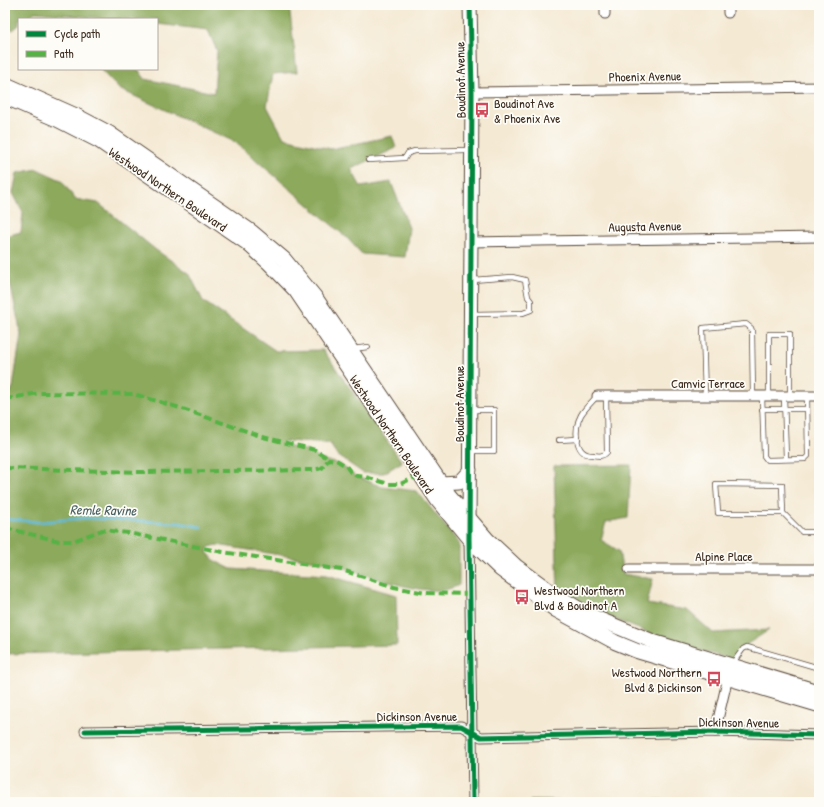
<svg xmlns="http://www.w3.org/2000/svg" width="824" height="807" font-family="'Patrick Hand',sans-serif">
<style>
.forest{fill:#8ca95c;stroke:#646a3d}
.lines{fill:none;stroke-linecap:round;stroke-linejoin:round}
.stream{stroke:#5cbbda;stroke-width:2.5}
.lane-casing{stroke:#574739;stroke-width:6}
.street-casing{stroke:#574739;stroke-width:11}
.secondary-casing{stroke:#574739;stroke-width:15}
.primary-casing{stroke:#574739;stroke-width:16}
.lane{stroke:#fff;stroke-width:4.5}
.street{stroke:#fff;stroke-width:9}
.secondary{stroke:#fff;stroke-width:13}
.primary{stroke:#fff;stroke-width:14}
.quiet{stroke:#57b245;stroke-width:4;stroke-dasharray:8 4;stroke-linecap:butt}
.cycleway-casing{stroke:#fdfcf7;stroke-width:8}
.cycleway{stroke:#00873e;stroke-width:5}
.labels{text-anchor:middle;stroke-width:3.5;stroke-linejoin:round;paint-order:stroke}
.street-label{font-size:13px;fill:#3b2a1e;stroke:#fdfcf7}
.poi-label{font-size:13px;fill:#3b2a1e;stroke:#fdfcf7;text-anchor:start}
.water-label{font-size:14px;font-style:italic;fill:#475d60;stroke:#fdfcf7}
</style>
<rect width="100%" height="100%" fill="#fdfcf7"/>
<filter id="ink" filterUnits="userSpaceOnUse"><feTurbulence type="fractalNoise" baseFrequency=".025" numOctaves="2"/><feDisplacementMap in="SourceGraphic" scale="8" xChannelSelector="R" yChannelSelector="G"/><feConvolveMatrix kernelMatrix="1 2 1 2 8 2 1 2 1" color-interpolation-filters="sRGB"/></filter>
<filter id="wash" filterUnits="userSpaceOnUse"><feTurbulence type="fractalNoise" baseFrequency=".012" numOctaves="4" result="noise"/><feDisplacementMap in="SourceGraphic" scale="16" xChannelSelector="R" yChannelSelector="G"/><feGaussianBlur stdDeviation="0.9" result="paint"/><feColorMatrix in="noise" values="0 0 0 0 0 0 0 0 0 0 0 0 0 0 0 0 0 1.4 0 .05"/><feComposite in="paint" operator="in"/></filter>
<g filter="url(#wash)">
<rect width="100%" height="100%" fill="#f4e9d3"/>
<g class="forest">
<polygon points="5,5 289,5 297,72 273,74 267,106 284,138 331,149 392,136 396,148 351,169 361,187 391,182 409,228 405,257 362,254 347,238 235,142 119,89 100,69 138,69 145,79 214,93 217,51 208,30 157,24 157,19 109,19 35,12 26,19 19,19 19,25 13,30 5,26"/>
<path d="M37 169 61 180 75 199 98 203 156 250 189 273 203 301 276 351 323 350 402 462 384 473H363L337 455 330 444 287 441 283 443 285 446 309 451 320 459 340 464 355 476 382 487 417 491 459 543V585C428 603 361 570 326 563 290 556 254 551 217 545L209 547 207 552 215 561 231 569 327 575 396 595 397 645 5 654V402L13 387 21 334 10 283 5 273V236L21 232 23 213 13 193 17 173Z"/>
<polygon points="631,465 628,518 606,522 601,540 619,551 623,574 653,579 647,604 687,610 713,633 769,630 741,648 735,660 673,643 558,596 554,466"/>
<polygon points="764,799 772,802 530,801"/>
</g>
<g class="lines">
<polyline class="stream" points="5,519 39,522 85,518 180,523 201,527"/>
</g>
</g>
<g filter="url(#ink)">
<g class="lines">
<g class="lane-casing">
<g id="lane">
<polyline points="368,160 405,158 408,153 415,151 470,150"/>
<polyline points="472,314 523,313 531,310 531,301 528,297 525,280 512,277 473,280"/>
<polyline points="353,349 368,347"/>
<path d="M597 396C592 402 585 408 581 415 574 428 574 455 592 455 598 456 603 457 607 452L606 396"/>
<polyline points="705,396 703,328 746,324 751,328 752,331 753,396"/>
<polyline points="762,396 764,456 767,460 805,459 808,456 807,396"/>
<polyline points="769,396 769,334 790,334 790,396"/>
<polyline points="784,396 786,459"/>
<polyline points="762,409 807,409"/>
<polyline points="470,410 494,410 494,451 470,451"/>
<polyline points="559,440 578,439"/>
<polyline points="783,513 718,513 716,484 782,485 783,513 802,532 819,532"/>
<polyline points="732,664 743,649 747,647 819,668"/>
</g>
</g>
<g class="street-casing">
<g id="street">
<polyline points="605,5 605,14"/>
<polyline points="728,5 728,13"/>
<polyline points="472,92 819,87"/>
<polyline points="471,242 819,237"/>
<polyline points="597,396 819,396"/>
<polyline points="469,539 473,802"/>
<polyline points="629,569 819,569"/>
<polyline points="85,731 461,726 481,737 715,732 819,735"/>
<polyline points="715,732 729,673"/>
</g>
</g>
<g class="secondary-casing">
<g id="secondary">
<polyline points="441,483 459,482 470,470"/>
<polyline points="469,525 472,92 470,5"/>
</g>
</g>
<g class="primary-casing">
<g id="primary">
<polyline points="5,84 77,116 109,133 252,232 284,259 315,297 449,495 487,539 517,567 551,592 589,615 654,642 819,692"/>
<polyline points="5,97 58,120 99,141 247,243 268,262 296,291 438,501 469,539 500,569 556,610 615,642 637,651 819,705"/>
</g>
</g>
<use href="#lane" class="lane"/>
<use href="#street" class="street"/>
<use href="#secondary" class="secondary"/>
<use href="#primary" class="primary"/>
<g class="quiet">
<polyline points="5,399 39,393 134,394 180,408 263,437 315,450 329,459"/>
<polyline points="5,468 139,472 314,470 322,468 329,459 336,460 346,466 351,473 357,476 366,477 389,484 400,484 420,475"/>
<polyline points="5,528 59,541 73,541 102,530 128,533 223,552 342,570 394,587 425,593 470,594"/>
</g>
<g class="cycleway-casing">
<g id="cycleway">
<polyline points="470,5 472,92 469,539 473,802"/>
<polyline points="85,731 461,726 481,737 715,732 819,735"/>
</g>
</g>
<use href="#cycleway" class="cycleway"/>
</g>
</g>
<defs>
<g id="bus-bare" transform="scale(1.2)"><path d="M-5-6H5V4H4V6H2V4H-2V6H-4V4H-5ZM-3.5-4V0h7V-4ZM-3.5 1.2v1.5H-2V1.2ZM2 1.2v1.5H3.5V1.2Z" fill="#d1495b" stroke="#fdfcf7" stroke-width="2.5" paint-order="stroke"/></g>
</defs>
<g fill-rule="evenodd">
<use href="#bus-bare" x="482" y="110"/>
<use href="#bus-bare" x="522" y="597"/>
<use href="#bus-bare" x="714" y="679"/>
</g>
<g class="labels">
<g class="street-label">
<text transform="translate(645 76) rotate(-1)" y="5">Phoenix Avenue</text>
<text transform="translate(460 80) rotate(-91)" y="5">Boudinot Avenue</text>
<text transform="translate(168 189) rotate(34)" y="5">Westwood Northern Boulevard</text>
<text transform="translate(645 226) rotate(-1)" y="5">Augusta Avenue</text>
<text x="708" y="388">Camvic Terrace</text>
<text transform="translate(459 404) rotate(-90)" y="5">Boudinot Avenue</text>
<text transform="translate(392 434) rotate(56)" y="5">Westwood Northern Boulevard</text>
<text x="724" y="561">Alpine Place</text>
<text x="417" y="721">Dickinson Avenue</text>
<text transform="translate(739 722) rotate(1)" y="5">Dickinson Avenue</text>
</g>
<g class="poi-label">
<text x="494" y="108">Boudinot Ave<tspan x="494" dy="15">&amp; Phoenix Ave</tspan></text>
<text x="534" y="595">Westwood Northern<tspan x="534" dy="15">Blvd &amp; Boudinot A</tspan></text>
<text x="702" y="677" text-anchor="end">Westwood Northern<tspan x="702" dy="15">Blvd &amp; Dickinson</tspan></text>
</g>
<g class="water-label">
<text transform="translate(103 510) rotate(1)" y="5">Remle Ravine</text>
</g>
</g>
<rect width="824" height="807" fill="none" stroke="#fdfcf7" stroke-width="20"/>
<rect x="18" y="18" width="140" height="52" fill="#fdfcf7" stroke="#afa8a0"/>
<rect x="26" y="31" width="20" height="6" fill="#00873e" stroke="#afa8a0"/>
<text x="54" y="38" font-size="12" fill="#3b2a1e">Cycle path</text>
<rect x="26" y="51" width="20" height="6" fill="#57b245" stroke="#afa8a0"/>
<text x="54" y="58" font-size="12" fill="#3b2a1e">Path</text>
</svg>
